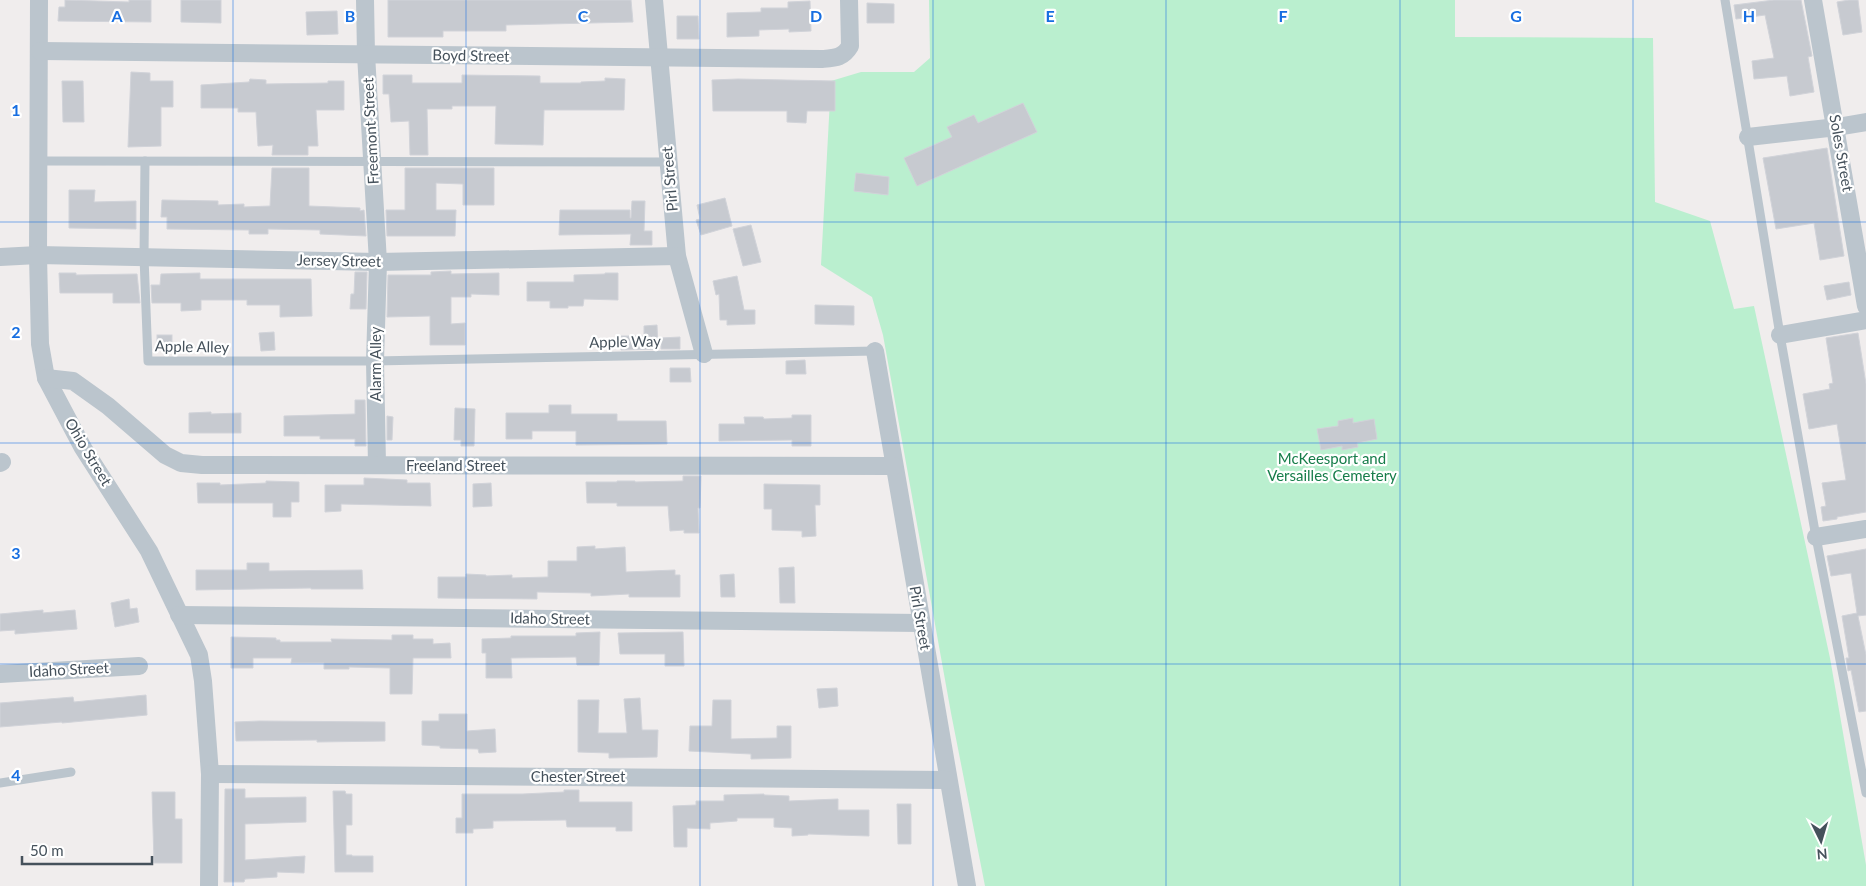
<svg xmlns="http://www.w3.org/2000/svg" width="1866" height="886" font-family="Lato,sans-serif">
<style>
.green{fill:#baefcf}
.building{fill:#c7cad0;stroke:#d1d3d9}
.lines{fill:none;stroke-linecap:round;stroke-linejoin:round}
.service{stroke:#bbc5cd;stroke-width:9}
.minor{stroke:#bbc5cd;stroke-width:18}
.grid{fill:none;stroke:#176ee1;stroke-width:1;stroke-opacity:0.55}
.labels{text-anchor:middle;stroke-width:4.5;stroke-linejoin:round;paint-order:stroke}
.street-label{font-size:15px;fill:#45515b;stroke:#fff}
.park-label{font-size:15px;fill:#167d4a;stroke:#fff}
.grid-label{font-size:16px;text-anchor:middle;font-weight:bold;fill:#176ee1;stroke:#fff;stroke-width:4.5;stroke-linejoin:round;paint-order:stroke}
</style>
<rect width="100%" height="100%" fill="#f0eded"/>
<polygon class="green" points="929,0 1455,0 1455,37 1653,38 1655,202 1710,221 1734,309 1754,306 1830,658 1866,865 1866,886 985,886 951,713 883,335 872,297 821,265 831,81 861,72 914,72 930,58"/>
<g class="building">
<polygon points="65,0 129,2 129,0 151,0 151,22 58,21 59,7 65,7"/>
<polygon points="181,0 221,0 221,23 181,22"/>
<polygon points="388,0 631,0 633,22 506,25 506,31 443,31 443,37 388,37"/>
<polygon points="1774,0 1801,0 1812,56 1808,57 1814,92 1790,96 1787,76 1754,79 1752,61 1774,58 1765,15 1736,19 1734,5"/>
<polygon points="1849,0 1858,0 1862,32 1843,35 1837,2"/>
<polygon points="810,1 811,31 789,32 789,29 759,30 759,36 727,37 727,13 761,12 761,8 788,8 788,2"/>
<polygon points="867,3 894,4 894,23 867,23"/>
<polygon points="337,11 338,34 307,35 306,12"/>
<polygon points="677,16 698,16 699,39 677,39"/>
<polygon points="131,72 150,73 150,81 173,81 173,107 161,107 161,146 128,147"/>
<polygon points="383,75 412,75 412,83 462,83 462,75 540,76 540,83 581,83 581,82 605,81 605,78 625,79 624,110 544,110 543,145 495,144 496,106 452,106 452,109 427,109 428,155 410,155 409,121 391,122 389,94 383,94"/>
<polygon points="250,79 266,80 266,84 328,83 328,81 344,81 344,110 316,110 318,146 308,146 308,155 272,155 273,145 258,146 256,112 238,112 238,108 201,108 201,85 249,82"/>
<polygon points="738,79 835,81 835,111 807,111 806,123 787,122 787,111 713,111 712,80"/>
<polygon points="62,81 83,81 84,122 63,122"/>
<polygon points="1023,103 1037,132 917,186 904,158 952,137 947,127 974,115 978,123"/>
<polygon points="1827,148 1844,256 1820,260 1814,223 1776,229 1763,158"/>
<polygon points="272,168 309,168 309,206 360,208 360,211 364,210 366,236 320,234 320,230 268,229 268,234 249,234 249,230 167,229 167,217 161,217 162,200 218,201 218,205 244,204 244,207 270,206"/>
<polygon points="405,168 494,168 494,205 463,205 463,184 436,183 436,210 456,210 455,236 387,236 386,210 405,210"/>
<polygon points="856,173 889,177 888,195 854,191"/>
<polygon points="69,190 95,190 94,202 136,201 136,229 69,228"/>
<polygon points="725,198 732,226 701,235 696,220 700,219 697,205"/>
<polygon points="632,201 645,201 644,231 652,231 652,245 630,245 631,234 559,235 560,210 630,210 630,218 631,218"/>
<polygon points="751,225 761,262 743,266 733,229"/>
<polygon points="451,271 451,274 499,273 499,295 471,294 471,297 451,297 451,324 465,323 465,345 430,345 430,316 387,317 388,275 431,275 431,272"/>
<polygon points="355,272 367,272 366,309 350,309 351,294 354,294"/>
<polygon points="59,273 76,273 76,275 137,274 140,303 113,303 113,293 60,293"/>
<polygon points="200,273 200,279 311,279 312,316 280,317 280,305 247,305 247,300 201,300 201,310 181,311 181,303 152,303 151,285 160,285 161,274"/>
<polygon points="605,273 618,273 618,300 584,299 583,306 568,306 568,308 550,308 550,301 527,301 527,282 574,282 574,275 605,274"/>
<polygon points="737,276 744,310 755,310 755,324 727,325 727,320 720,320 719,294 716,295 713,281"/>
<polygon points="1849,282 1851,295 1827,300 1824,286"/>
<polygon points="815,305 854,306 854,325 815,324"/>
<polygon points="657,325 658,349 621,350 621,336 644,336 644,326"/>
<polygon points="274,332 275,350 261,351 259,333"/>
<polygon points="1858,333 1866,384 1866,512 1837,517 1837,519 1823,521 1821,507 1826,506 1822,483 1846,480 1837,424 1809,429 1803,394 1830,389 1829,384 1833,383 1826,338"/>
<rect x="157" y="335" width="15" height="15"/>
<polygon points="680,337 680,349 661,349 661,338"/>
<polygon points="805,360 806,374 786,374 786,361"/>
<polygon points="670,368 690,368 691,382 670,382"/>
<polygon points="355,400 365,400 366,446 355,446 355,439 320,439 320,436 284,436 284,416 355,414"/>
<polygon points="549,405 571,405 571,414 617,414 617,421 666,421 667,444 576,445 576,431 532,431 532,439 506,439 506,413 549,413"/>
<polygon points="455,408 475,409 474,446 461,446 461,440 454,440"/>
<polygon points="211,412 211,414 241,413 241,433 189,433 189,413"/>
<polygon points="792,415 811,415 811,446 792,446 792,440 719,441 719,424 745,424 744,417 763,417 764,419 792,418"/>
<polygon points="387,416 393,417 392,440 387,440"/>
<polygon points="1353,418 1353,423 1374,419 1377,439 1357,443 1358,447 1342,450 1342,446 1321,450 1317,429 1338,426 1338,421"/>
<polygon points="683,476 701,476 700,508 698,508 699,533 684,533 684,530 670,531 668,506 617,506 617,503 587,503 586,482 617,482 617,481 635,481 635,482 683,481"/>
<polygon points="364,478 407,480 407,483 430,483 431,506 341,504 341,511 325,512 325,485 364,485"/>
<polygon points="266,481 299,482 299,502 291,502 291,517 273,517 273,503 198,503 197,483 220,483 220,485 266,483"/>
<polygon points="491,483 492,506 473,507 473,484"/>
<polygon points="764,484 820,485 820,505 815,505 816,536 802,537 802,531 772,530 772,509 764,509"/>
<polygon points="595,546 595,549 625,547 626,572 675,570 675,575 680,575 680,597 629,597 629,594 591,596 591,593 537,592 537,599 438,598 438,577 466,577 466,574 486,575 486,576 512,575 512,578 548,577 548,561 577,561 577,547"/>
<polygon points="1866,549 1866,615 1858,616 1866,655 1866,711 1859,712 1851,670 1848,671 1846,658 1849,658 1842,616 1857,613 1851,573 1831,576 1827,556"/>
<polygon points="247,563 269,563 269,571 362,570 363,589 311,589 311,588 196,590 196,570 247,570"/>
<polygon points="794,567 795,603 780,603 779,568"/>
<polygon points="734,574 735,597 721,597 720,575"/>
<polygon points="129,599 130,609 137,608 139,622 115,627 111,603"/>
<polygon points="43,610 43,613 75,610 77,629 15,634 15,630 0,631 0,614"/>
<polygon points="600,632 599,665 577,665 576,657 511,658 512,678 486,678 486,653 482,653 482,639 511,638 511,636 576,636 576,633"/>
<polygon points="683,632 684,666 665,666 665,654 620,654 618,633"/>
<polygon points="392,635 413,635 413,639 433,639 433,644 450,643 451,658 413,658 412,694 390,694 390,668 349,667 349,669 324,669 324,663 291,663 292,658 253,658 253,668 231,668 231,637 276,638 276,640 280,640 280,642 332,642 331,639 392,640"/>
<polygon points="837,688 838,706 819,708 817,689"/>
<polygon points="146,695 147,715 62,723 62,722 0,727 0,703 73,697 74,702"/>
<polygon points="640,698 642,730 658,730 657,757 609,758 609,753 578,752 578,700 599,700 598,733 627,733 624,699"/>
<polygon points="713,700 731,700 731,739 777,738 777,726 791,726 791,758 751,759 751,754 689,751 690,726 712,726"/>
<polygon points="439,714 467,714 467,731 495,729 496,752 479,753 478,749 440,748 440,746 422,745 422,721 439,721"/>
<polygon points="259,721 385,722 385,741 317,742 317,740 236,741 235,722"/>
<polygon points="225,789 245,789 245,798 306,797 306,822 245,824 245,860 305,856 304,873 277,872 277,877 245,879 244,882 224,882"/>
<polygon points="564,790 579,790 579,802 632,802 632,831 616,831 616,827 567,827 566,820 493,821 493,828 473,829 473,833 456,833 456,818 462,818 462,794 523,794 564,792"/>
<polygon points="333,791 345,791 346,794 352,794 352,825 346,825 346,855 352,855 352,856 373,856 373,872 335,872"/>
<polygon points="152,792 175,792 175,819 182,819 182,863 154,863"/>
<polygon points="764,794 764,795 789,796 789,801 838,799 838,810 869,810 869,836 808,834 808,835 792,836 792,828 774,827 774,818 737,818 737,821 710,823 710,829 687,828 687,847 674,847 673,806 696,805 696,801 724,801 724,795"/>
<polygon points="897,804 911,804 911,844 898,844"/>
</g>
<g class="lines">
<g class="service">
<polyline points="1725,0 1780,335 1816,537 1866,793"/>
<polyline points="39,161 669,162"/>
<polyline points="145,161 144,257 148,361 375,361 875,351"/>
<polyline points="0,783 71,772"/>
</g>
<g class="minor">
<polyline points="39,0 38,255 40,344 46,378 83,448 149,551 199,655 203,681 210,774 209,886"/>
<polyline points="365,0 366,54 378,262 375,361 377,465"/>
<polyline points="654,0 677,256 704,354"/>
<polyline points="1813,0 1866,306"/>
<path d="M40 51 822 59C835 58 843 58 850 46L849 0"/>
<polyline points="1748,137 1837,127 1866,122"/>
<polyline points="0,257 38,255 378,262 677,256"/>
<polyline points="1780,335 1866,320"/>
<polyline points="875,351 967,886"/>
<polyline points="46,378 73,381 108,406 165,455 181,463 202,465 894,466"/>
<polyline points="0,463 2,462"/>
<polyline points="1816,537 1866,529"/>
<polyline points="179,615 921,623"/>
<polyline points="0,674 139,666"/>
<polyline points="210,774 947,780"/>
</g>
</g>
<path class="grid" d="M233 0V886M466 0V886M700 0V886M933 0V886M1166 0V886M1400 0V886M1633 0V886M0 222H1866M0 443H1866M0 664H1866"/>
<g class="labels">
<g class="street-label">
<text transform="translate(471 56) rotate(1)" y="5">Boyd Street</text>
<text transform="translate(371 131) rotate(-93)" y="5">Freemont Street</text>
<text transform="translate(1841 153) rotate(80)" y="5">Soles Street</text>
<text transform="translate(670 179) rotate(-95)" y="5">Pirl Street</text>
<text transform="translate(339 261) rotate(1)" y="5">Jersey Street</text>
<text transform="translate(625 342) rotate(-1)" y="5">Apple Way</text>
<text transform="translate(192 347) rotate(1)" y="5">Apple Alley</text>
<text transform="translate(376 364) rotate(-90)" y="5">Alarm Alley</text>
<text transform="translate(88 452) rotate(59)" y="5">Ohio Street</text>
<text x="456" y="471">Freeland Street</text>
<text transform="translate(920 618) rotate(80)" y="5">Pirl Street</text>
<text transform="translate(550 619) rotate(1)" y="5">Idaho Street</text>
<text transform="translate(69 670) rotate(-3)" y="5">Idaho Street</text>
<text x="578" y="782">Chester Street</text>
</g>
<g class="park-label">
<text x="1332" y="464">McKeesport and<tspan x="1332" dy="17">Versailles Cemetery</tspan></text>
</g>
</g>
<g class="grid-label">
<text x="117" y="22">A</text>
<text x="350" y="22">B</text>
<text x="583" y="22">C</text>
<text x="816" y="22">D</text>
<text x="1050" y="22">E</text>
<text x="1283" y="22">F</text>
<text x="1516" y="22">G</text>
<text x="1749" y="22">H</text>
<text x="16" y="116">1</text>
<text x="16" y="338">2</text>
<text x="16" y="559">3</text>
<text x="16" y="781">4</text>
</g>
<g transform="translate(1821 841) rotate(175)" stroke="#ffffff" stroke-width="4" paint-order="stroke">
<path d="M0-4L9 19L0 12L-9 19Z" fill="#45515b"/>
<text y="-8" font-size="14" font-weight="bold" text-anchor="middle" fill="#45515b">N</text>
</g>
<path d="M22 856v8h130v-8" fill="none" stroke="#45515b" stroke-width="2.5"/>
<text x="30" y="856" font-size="15" fill="#45515b" stroke="#ffffff" stroke-width="4" paint-order="stroke">50 m</text>
</svg>
